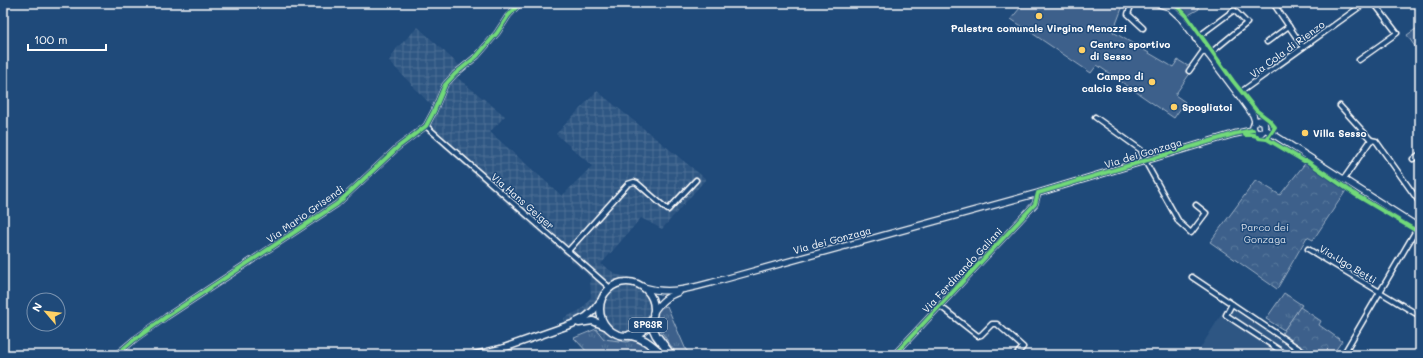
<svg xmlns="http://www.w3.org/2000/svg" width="1423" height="358" font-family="Mali,sans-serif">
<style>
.built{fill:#2e5683}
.industrial{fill:url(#industrial-grid)}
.grass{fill:url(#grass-tufts);stroke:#9eb0c5}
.park{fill:url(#park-crowns);stroke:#9eb0c5}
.pitch{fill:#3c618b;stroke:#9eb0c5}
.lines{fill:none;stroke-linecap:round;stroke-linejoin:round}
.street-casing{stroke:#fff;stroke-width:7}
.secondary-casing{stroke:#fff;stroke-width:8}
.primary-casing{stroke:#fff;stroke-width:9}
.highway-casing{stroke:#fff;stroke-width:10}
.street{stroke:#1f4a7a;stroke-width:4}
.secondary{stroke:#1f4a7a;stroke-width:5.5}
.primary{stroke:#1f4a7a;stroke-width:6}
.highway{stroke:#1f4a7a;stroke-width:7}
.cycleway-casing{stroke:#1f4a7a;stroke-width:6}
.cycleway{stroke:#71d979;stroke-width:4}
.poi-dot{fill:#ffd166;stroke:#1f4a7a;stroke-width:1.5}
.labels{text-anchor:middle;stroke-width:3;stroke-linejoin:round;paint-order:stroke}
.shield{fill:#1f4a7a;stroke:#bcc9d7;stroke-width:1}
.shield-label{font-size:9px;font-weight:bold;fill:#fff}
.poi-label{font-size:10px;font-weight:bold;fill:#fff;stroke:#1f4a7a;text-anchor:start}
.street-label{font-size:10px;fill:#fff;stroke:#1f4a7a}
.park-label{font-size:10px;fill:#d8dfe8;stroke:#1f4a7a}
</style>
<defs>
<pattern id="industrial-grid" width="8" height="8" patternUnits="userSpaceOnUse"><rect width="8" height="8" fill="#2e5683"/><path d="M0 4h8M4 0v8" fill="none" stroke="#4d6f96"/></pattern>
<pattern id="grass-tufts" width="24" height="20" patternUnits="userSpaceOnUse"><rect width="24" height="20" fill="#3c618b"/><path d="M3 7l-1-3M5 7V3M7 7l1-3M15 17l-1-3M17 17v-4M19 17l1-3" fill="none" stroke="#59799c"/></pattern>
<pattern id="park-crowns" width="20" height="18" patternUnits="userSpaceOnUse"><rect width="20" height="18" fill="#3c618b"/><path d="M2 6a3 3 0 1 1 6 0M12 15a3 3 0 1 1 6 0" fill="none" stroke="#59799c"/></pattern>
</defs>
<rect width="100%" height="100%" fill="#1f4a7a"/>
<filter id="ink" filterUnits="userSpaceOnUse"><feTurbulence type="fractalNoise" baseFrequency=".025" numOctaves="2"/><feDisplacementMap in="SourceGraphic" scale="8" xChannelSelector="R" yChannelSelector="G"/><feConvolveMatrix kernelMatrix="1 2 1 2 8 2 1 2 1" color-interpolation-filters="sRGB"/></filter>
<g filter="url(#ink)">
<polygon class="built" points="1229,302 1308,355 1196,355"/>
<polygon class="industrial" points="418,27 462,68 455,76 505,116 490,132 562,196 592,166 556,134 597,91 706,179 662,229 641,218 601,264 617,275 639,279 651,288 659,308 646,333 627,342 604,339 592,325 566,330 564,318 582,309 591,297 590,277 499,197 422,128 429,115 432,106 389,61 397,48"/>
<g class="grass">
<polygon points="1284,293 1302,305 1284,330 1266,319"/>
<polygon points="667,306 686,350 693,355 677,355 653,319 659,308"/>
<polygon points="596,329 604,339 627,342 634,339 646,345 658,355 590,355 574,338"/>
</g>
<g class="park">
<polygon points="1168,3 1196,3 1199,9 1185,17"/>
<polygon points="1420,26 1420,54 1407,35"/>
<polygon points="1307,161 1347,189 1313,240 1307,237 1277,289 1210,242 1256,180 1280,195"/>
<polygon points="1300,307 1321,321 1319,325 1342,341 1332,355 1308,355 1280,336"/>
</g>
<polygon class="pitch" points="1024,3 1124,3 1113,32 1173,67 1178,60 1193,69 1175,95 1185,102 1174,118 1097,65 1091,73 1011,19"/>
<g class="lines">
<g class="street-casing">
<g id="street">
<polyline points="1132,3 1128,14 1143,28"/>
<polyline points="1273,3 1303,47"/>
<polyline points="1195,39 1234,10 1247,23 1208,55"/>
<polyline points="1267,42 1289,26"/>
<polyline points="1359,60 1397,33 1374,3"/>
<polyline points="1189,71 1204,50"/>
<polyline points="1238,94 1365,3"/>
<polyline points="1340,106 1371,140 1343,180"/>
<polyline points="1095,117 1141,150 1145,161 1179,222 1191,233 1206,213 1196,205"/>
<polyline points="426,126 610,288"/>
<polyline points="1371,140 1376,141 1420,203"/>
<polyline points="1413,159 1420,154"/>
<polyline points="1308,249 1420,316"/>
<polyline points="568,251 628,184 634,182 637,183 668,210 696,180"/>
<polyline points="1192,277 1308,355"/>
<polyline points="1232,304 1226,315 1287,355"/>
<polyline points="940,306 978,336 981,335 992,324 997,324 1023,347 1016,355"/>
<polyline points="1346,351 1352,355"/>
<polyline points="116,355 135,339 166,317 337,204 398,147 426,126 434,111 445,85 455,74 477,56 497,33 508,16 520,3"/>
<polyline points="894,355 1035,204 1038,193"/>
<polyline points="1292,355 1297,348"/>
<polyline points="1343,355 1418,227"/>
</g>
</g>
<g class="secondary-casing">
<g id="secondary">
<polyline points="1156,3 1169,7 1181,18 1238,94 1253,115 1255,121"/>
<polyline points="1255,121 1253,127 1255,132 1261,133 1265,129"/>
<polyline points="1255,121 1260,120 1264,122 1265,129"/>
<polyline points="1265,129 1420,228"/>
<path d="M643 287C669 295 688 289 714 282L1038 193 1234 134 1253 130"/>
<path d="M653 313C661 301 666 297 679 292"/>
</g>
</g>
<g class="primary-casing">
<g id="primary">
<circle cx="627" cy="309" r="27"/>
<polyline points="579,323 593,321 605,326"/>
<polyline points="475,355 501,349 572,324 586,317 593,311 600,302"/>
</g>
</g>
<g class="highway-casing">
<g id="highway">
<polyline points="650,322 656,335 671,355"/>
<path d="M630 335C645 338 652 346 663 355"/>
</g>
</g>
<use href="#street" class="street"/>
<use href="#secondary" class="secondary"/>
<use href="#primary" class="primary"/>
<use href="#highway" class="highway"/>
<g class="cycleway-casing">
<g id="cycleway">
<polyline points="1172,3 1179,8 1186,15 1233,81 1256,110 1269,120 1275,127 1267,139"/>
<polyline points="1245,135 1253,135 1257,136 1258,138 1267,139 1304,161 1307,161 1356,195 1420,233"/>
<polyline points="116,355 135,339 166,317 337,204 398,147 426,126 434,111 445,85 455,74 477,56 497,33 508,16 520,3"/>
<polyline points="894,355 1035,204 1038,193 1234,134 1253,130"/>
</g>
</g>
<use href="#cycleway" class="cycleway"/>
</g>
</g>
<g class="poi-dot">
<circle cx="1039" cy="16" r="4"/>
<circle cx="1082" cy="50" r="4"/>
<circle cx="1152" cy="82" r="4"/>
<circle cx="1174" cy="107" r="4"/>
<circle cx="1305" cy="133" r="4"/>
</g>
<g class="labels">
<rect class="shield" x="629" y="318" width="38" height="14" rx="3"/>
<g class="shield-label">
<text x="648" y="328">SP63R</text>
</g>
<g class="poi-label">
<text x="1039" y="32" text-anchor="middle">Palestra comunale Virgino Menozzi</text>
<text x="1090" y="48">Centro sportivo<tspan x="1090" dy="12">di Sesso</tspan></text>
<text x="1144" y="80" text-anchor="end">Campo di<tspan x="1144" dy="12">calcio Sesso</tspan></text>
<text x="1182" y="111">Spogliatoi</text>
<text x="1313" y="137">Villa Sesso</text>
</g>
<g class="street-label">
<text transform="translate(1287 49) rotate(-36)" y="4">Via Cola di Rienzo</text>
<text transform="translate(1143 153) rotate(-17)" y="4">Via dei Gonzaga</text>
<text transform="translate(523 201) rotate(41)" y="4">Via Hans Geiger</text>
<text transform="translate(305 214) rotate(-35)" y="4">Via Mario Grisendi</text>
<text transform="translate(832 240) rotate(-15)" y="4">Via dei Gonzaga</text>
<text transform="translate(1348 264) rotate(31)" y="4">Via Ugo Betti</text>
<text transform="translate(962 270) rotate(-47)" y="4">Via Ferdinando Galiani</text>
</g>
<g class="park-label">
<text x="1265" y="231">Parco dei<tspan x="1265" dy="12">Gonzaga</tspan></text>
</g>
</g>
<rect width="1423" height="358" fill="none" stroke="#1f4a7a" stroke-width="16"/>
<rect x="8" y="8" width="1407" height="342" fill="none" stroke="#fff" stroke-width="1.5" filter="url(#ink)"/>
<g transform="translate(46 312) rotate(298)"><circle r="19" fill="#1f4a7a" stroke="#7992af"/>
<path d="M0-3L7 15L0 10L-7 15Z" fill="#ffd166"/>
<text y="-6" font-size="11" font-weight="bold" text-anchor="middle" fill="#ffffff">N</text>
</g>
<path d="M28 44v6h78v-6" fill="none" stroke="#ffffff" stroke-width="2"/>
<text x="34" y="44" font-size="12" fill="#ffffff" stroke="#1f4a7a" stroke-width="3" paint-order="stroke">100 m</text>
</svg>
